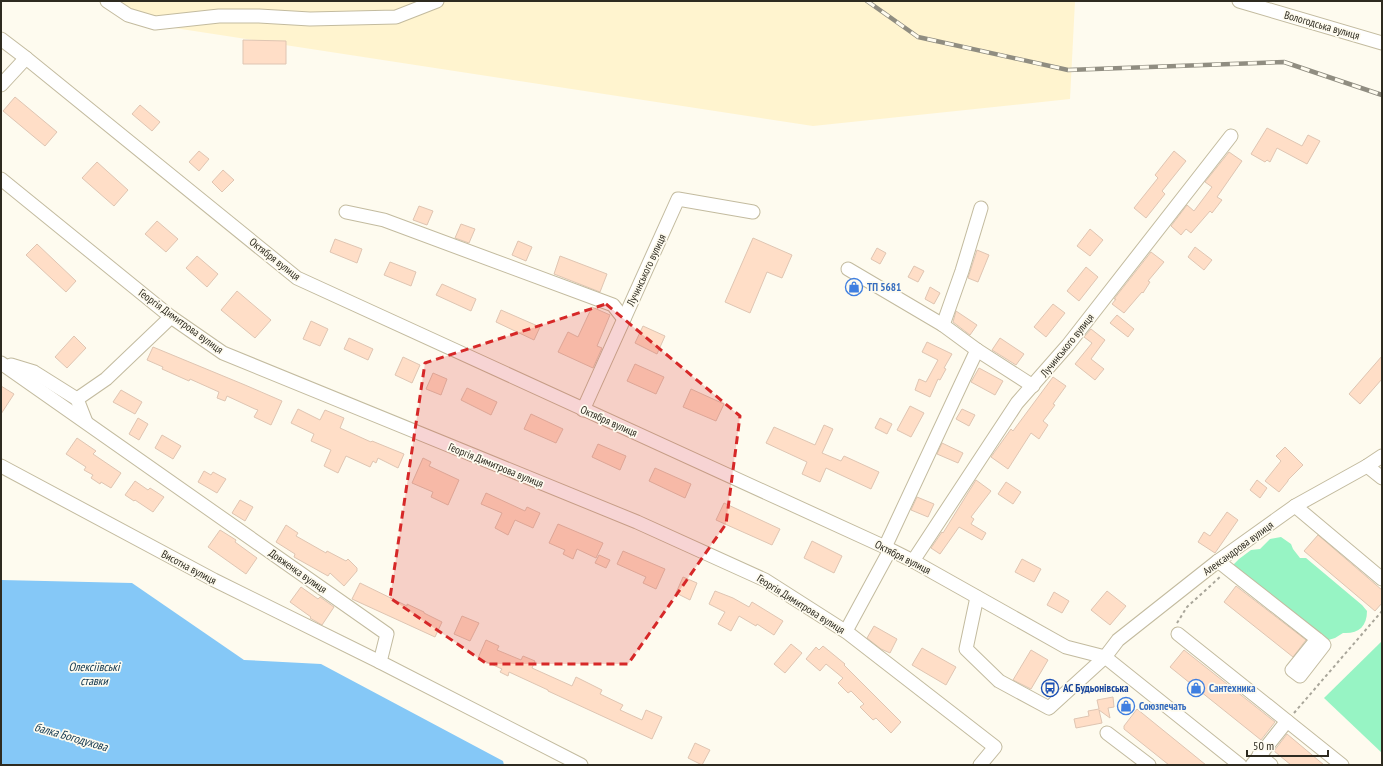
<svg xmlns="http://www.w3.org/2000/svg" width="1383" height="766" font-family="'PT Sans Narrow',sans-serif">
<style>
.built{fill:#fff4cf}
.green{fill:#97f4c4}
.water{fill:#85c8f7}
.building{fill:#ffdec7;stroke:#dfc5b2}
.lines{fill:none;stroke-linecap:round;stroke-linejoin:round}
.minor-casing{stroke:#c3bb9f;stroke-width:15}
.path{stroke:#a9a69a;stroke-width:2;stroke-dasharray:3 3;stroke-linecap:butt}
.minor{stroke:#fff;stroke-width:13}
.rail-casing{stroke:#908d81;stroke-width:4.5}
.rail{stroke:#fefbef;stroke-width:3;stroke-dasharray:9;stroke-linecap:butt}
.marked{fill:#d62828;fill-opacity:0.2;stroke:#d62828;stroke-width:3;stroke-dasharray:8 5;stroke-linejoin:round}
.labels{text-anchor:middle;stroke-width:3.5;stroke-linejoin:round;paint-order:stroke}
.street-label{font-size:11px;fill:#2e2b20;stroke:#fefbef}
.shop-label{font-size:11px;font-weight:bold;fill:#366cbe;stroke:#fefbef;text-anchor:start}
.transit-label{font-size:11px;font-weight:bold;fill:#164399;stroke:#fefbef;text-anchor:start}
.water-label{font-size:12px;font-style:italic;fill:#0f354d;stroke:#fefbef}
</style>
<rect width="100%" height="100%" fill="#fefbef"/>
<polygon class="built" points="120,1 1075,1 1070,99 813,126 155,25"/>
<g class="green">
<path d="M1281 537 1291 544 1293 549 1300 558H1306L1362 605 1367 611C1367 627 1358 634 1343 633L1335 638 1325 641 1233 565 1239 559 1251 550 1260 549 1270 539Z"/>
<polygon points="1382,641 1382,753 1324,698"/>
</g>
<polygon class="water" points="1,580 132,583 244,660 321,664 503,761 504,765 1,765"/>
<g class="building">
<polygon points="243,40 286,41 286,64 243,64"/>
<polygon points="15,97 57,132 45,146 3,111"/>
<polygon points="140,105 160,122 152,131 132,114"/>
<polygon points="1267,128 1302,146 1308,135 1320,141 1307,164 1277,148 1270,162 1267,160 1265,162 1251,154"/>
<polygon points="199,151 209,159 199,171 189,162"/>
<polygon points="1174,151 1186,161 1162,191 1165,194 1146,218 1134,208 1158,178 1155,175"/>
<polygon points="1229,152 1242,161 1217,197 1222,200 1212,213 1210,211 1191,233 1186,229 1181,235 1171,226 1187,205 1194,211 1212,187 1205,182"/>
<polygon points="97,162 128,190 114,206 82,178"/>
<polygon points="223,170 234,180 222,192 212,182"/>
<polygon points="419,206 433,211 427,225 413,220"/>
<polygon points="157,221 178,239 166,252 145,234"/>
<polygon points="461,224 475,229 469,243 455,238"/>
<polygon points="1090,229 1103,240 1090,256 1077,246"/>
<polygon points="753,238 792,255 782,278 767,272 750,313 725,302"/>
<polygon points="335,239 362,249 357,263 330,252"/>
<polygon points="518,241 532,247 526,261 512,255"/>
<polygon points="37,244 76,281 66,292 26,255"/>
<polygon points="1195,247 1212,260 1204,270 1188,257"/>
<polygon points="877,248 886,253 880,264 871,259"/>
<polygon points="977,250 989,255 978,282 968,278"/>
<polygon points="1151,252 1164,262 1148,281 1150,282 1143,293 1142,292 1124,313 1112,304 1116,299 1114,299"/>
<polygon points="197,256 218,274 207,287 186,268"/>
<polygon points="560,256 607,274 600,292 554,274"/>
<polygon points="390,262 416,272 411,286 384,275"/>
<polygon points="914,266 924,271 918,282 908,277"/>
<polygon points="1086,267 1098,277 1079,301 1067,291"/>
<polygon points="442,284 476,299 471,311 436,295"/>
<polygon points="930,287 940,293 934,304 925,299"/>
<polygon points="237,291 271,320 255,338 221,310"/>
<polygon points="1053,304 1065,313 1046,337 1034,327"/>
<polygon points="592,307 610,315 597,346 602,348 593,368 558,352 568,332 578,337"/>
<polygon points="501,310 540,327 534,340 496,322"/>
<polygon points="956,311 977,325 970,335 953,322"/>
<polygon points="1117,315 1134,329 1128,337 1110,323"/>
<polygon points="311,321 328,329 320,346 303,339"/>
<polygon points="643,326 665,336 657,354 635,343"/>
<polygon points="1091,329 1105,340 1091,359 1104,369 1095,380 1075,364 1092,343 1084,337"/>
<polygon points="74,336 86,348 67,368 55,357"/>
<polygon points="349,338 373,349 368,360 344,349"/>
<polygon points="1000,338 1024,354 1016,365 992,350"/>
<polygon points="927,342 952,354 944,368 946,369 940,380 938,379 930,397 915,390 919,379 926,382 938,360 922,352"/>
<polygon points="153,347 245,385 282,401 271,425 254,417 258,410 255,409 227,396 225,401 217,398 219,392 190,379 189,381 162,369 163,367 147,360"/>
<polygon points="1382,356 1382,379 1360,404 1349,394"/>
<polygon points="403,357 420,365 412,383 395,375"/>
<polygon points="635,364 664,377 656,394 627,381"/>
<polygon points="979,368 1003,381 995,395 971,382"/>
<polygon points="433,373 447,379 441,395 426,389"/>
<polygon points="1053,377 1066,386 1053,404 1055,405 1043,421 1048,425 1039,439 1031,433 1008,469 991,457 1011,429 1013,431"/>
<polygon points="1,386 14,394 1,414"/>
<polygon points="467,388 497,402 491,415 461,400"/>
<polygon points="691,389 724,404 716,421 683,407"/>
<polygon points="121,390 142,402 135,414 113,402"/>
<polygon points="910,406 924,413 911,437 897,430"/>
<polygon points="298,409 320,420 325,410 344,418 340,428 371,442 372,441 404,454 398,468 378,458 376,463 373,461 370,467 346,456 338,473 324,466 331,450 311,441 314,434 291,423"/>
<polygon points="962,409 975,415 969,426 956,419"/>
<polygon points="531,414 563,429 556,443 524,429"/>
<polygon points="138,418 148,424 139,440 129,434"/>
<polygon points="880,418 892,424 887,434 875,428"/>
<polygon points="824,425 833,429 822,453 841,461 844,456 879,472 871,489 826,468 820,482 802,474 807,462 766,443 774,427 815,445"/>
<polygon points="162,435 181,446 173,459 155,448"/>
<polygon points="77,438 96,451 93,454 121,473 111,488 101,482 100,484 91,478 93,475 84,470 86,467 66,454"/>
<polygon points="942,443 963,453 958,463 937,454"/>
<polygon points="598,444 626,456 620,470 592,457"/>
<polygon points="1285,447 1303,465 1288,480 1288,481 1279,492 1265,481 1281,461 1276,456"/>
<polygon points="423,458 431,462 429,466 459,480 448,505 431,497 433,492 412,483"/>
<polygon points="655,468 691,484 685,498 649,481"/>
<polygon points="204,471 211,475 213,472 226,479 217,493 198,482"/>
<polygon points="976,480 991,491 971,517 974,519 971,524 986,533 982,540 959,527 940,554 931,548 942,532 943,533"/>
<polygon points="1257,480 1267,488 1260,498 1250,490"/>
<polygon points="135,481 148,490 150,488 164,497 153,512 135,500 134,501 125,495"/>
<polygon points="1006,482 1021,492 1013,504 998,494"/>
<polygon points="486,493 525,511 527,507 540,513 533,528 515,520 508,535 495,528 502,513 481,504"/>
<polygon points="917,497 934,504 928,517 911,510"/>
<polygon points="240,500 253,507 245,521 232,513"/>
<polygon points="724,503 780,529 772,545 716,520"/>
<polygon points="1227,512 1238,520 1215,553 1198,542 1204,532 1210,536"/>
<polygon points="558,524 603,543 596,558 577,549 573,559 563,554 565,550 549,543"/>
<polygon points="286,525 298,533 296,536 326,553 327,551 346,561 348,559 357,568 357,571 344,586 330,573 328,576 294,557 295,554 276,542"/>
<polygon points="220,530 236,540 235,542 257,558 246,574 208,547"/>
<polygon points="1318,535 1382,590 1382,603 1375,611 1304,551"/>
<polygon points="812,541 842,556 834,573 804,558"/>
<polygon points="623,551 665,569 656,589 643,583 646,577 617,564"/>
<polygon points="599,555 610,560 606,568 595,563"/>
<polygon points="1022,559 1041,569 1034,582 1015,572"/>
<polygon points="683,577 697,583 690,600 676,593"/>
<polygon points="360,583 407,606 407,604 424,612 424,613 442,622 435,637 352,599"/>
<polygon points="1236,586 1306,640 1293,657 1224,602"/>
<polygon points="301,587 318,599 320,597 334,607 322,625 310,618 311,617 290,602"/>
<polygon points="715,591 733,598 749,607 752,602 783,621 774,635 757,624 756,626 739,616 731,631 718,624 725,612 709,604"/>
<polygon points="1107,591 1126,606 1110,625 1091,610"/>
<polygon points="1054,592 1069,601 1062,613 1047,605"/>
<polygon points="462,616 479,623 470,641 454,634"/>
<polygon points="874,626 897,639 890,653 881,649 867,638"/>
<polygon points="486,640 499,646 497,650 521,660 523,656 535,661 532,668 572,686 576,677 602,690 600,694 623,705 620,710 642,720 646,710 662,717 652,739 548,691 548,690 509,672 508,676 500,672 502,669 478,658"/>
<polygon points="791,644 802,653 785,673 774,664"/>
<polygon points="823,646 845,664 844,665 901,722 891,733 876,718 873,720 860,707 864,704 851,691 848,693 838,683 843,678 826,664 820,671 806,659 816,647 819,650"/>
<polygon points="922,648 956,667 946,685 912,665"/>
<polygon points="1031,650 1048,660 1031,689 1013,680"/>
<polygon points="1184,650 1275,722 1261,740 1170,667"/>
<polygon points="1113,697 1114,707 1108,708 1110,718 1099,710 1102,723 1076,728 1074,719 1089,716 1088,711 1099,709 1097,700"/>
<polygon points="1137,709 1206,765 1169,765 1124,729 1124,726"/>
<polygon points="1287,734 1324,765 1291,765 1274,751"/>
<polygon points="695,743 710,750 702,765 688,758"/>
</g>
<g class="lines">
<g class="minor-casing">
<g id="minor">
<polyline points="107,1 128,15 155,23 219,16 259,16 310,19 396,17 437,1"/>
<polyline points="1239,1 1382,43"/>
<polyline points="1,39 26,58 297,278 885,547 913,561 1066,647 1105,657 1240,765"/>
<polyline points="1,85 26,58"/>
<polyline points="1,179 171,317 223,353 637,522 765,580 848,633 995,747 980,765"/>
<polyline points="346,212 384,220 613,305 624,319"/>
<polyline points="848,269 943,325"/>
<polyline points="977,350 1033,386"/>
<polyline points="1,363 387,634 380,662 581,765"/>
<polyline points="11,365 34,372 77,399"/>
<polyline points="583,410 678,199 753,212"/>
<polyline points="86,422 77,399 106,379 171,317"/>
<polyline points="1,466 214,580 380,662"/>
<polyline points="1367,466 1382,478"/>
<polyline points="1295,506 1382,579"/>
<polyline points="885,547 977,350 943,325 962,271 981,208"/>
<polyline points="913,561 1017,403 1068,345 1231,136"/>
<polyline points="1218,561 1228,569 1317,639 1324,645 1300,676 1292,670 1317,639"/>
<polyline points="977,597 966,649 999,681 1049,708 1105,657 1118,640 1218,561 1295,506 1367,466 1382,456"/>
<polyline points="846,631 890,550"/>
<polyline points="1178,634 1287,721"/>
<polyline points="1107,733 1149,765"/>
<polyline points="1259,755 1271,765"/>
<polyline points="1252,765 1287,721 1342,765"/>
</g>
</g>
<g class="path">
<polyline points="1177,623 1187,607 1220,577"/>
<polyline points="1294,713 1382,611"/>
</g>
<use href="#minor" class="minor"/>
<g class="rail-casing">
<polyline id="rail" points="867,1 918,37 1068,70 1284,62 1382,95"/>
</g>
<use href="#rail" class="rail"/>
</g>
<path class="marked" d="M606 304 740 416 726 524 628 664H487L390 598 425 363Z"/>
<defs>
<g id="shop-ring" transform="scale(0.9)"><circle r="9.5" fill="#fefbef" stroke="#3f7fe0" stroke-width="1.5"/><path d="M-5-2.5h2.3a2.7 3.5 0 0 1 5.4 0H5L5.5 6h-11ZM-1.5-2.5h3a1.5 2.3 0 0 0-3 0Z" fill="#3f7fe0"/></g>
<g id="bus-ring" transform="scale(0.9)"><circle r="9.5" fill="#fefbef" stroke="#1a4fb4" stroke-width="1.5"/><path d="M-5-6H5V4H4V6H2V4H-2V6H-4V4H-5ZM-3.5-4V0h7V-4ZM-3.5 1.2v1.5H-2V1.2ZM2 1.2v1.5H3.5V1.2Z" fill="#1a4fb4"/></g>
</defs>
<g fill-rule="evenodd">
<use href="#shop-ring" x="854" y="287"/>
<use href="#bus-ring" x="1050" y="688"/>
<use href="#shop-ring" x="1196" y="688"/>
<use href="#shop-ring" x="1126" y="706"/>
</g>
<g class="labels">
<g class="street-label">
<text transform="translate(1322 25) rotate(16)" y="4">Вологодська вулиця</text>
<text transform="translate(275 259) rotate(38)" y="4">Октября вулиця</text>
<text transform="translate(646 270) rotate(-65)" y="4">Лучинського вулиця</text>
<text transform="translate(181 321) rotate(36)" y="4">Георгія Димитрова вулиця</text>
<text transform="translate(1067 345) rotate(-51)" y="4">Лучинського вулиця</text>
<text transform="translate(609 421) rotate(24)" y="4">Октября вулиця</text>
<text transform="translate(496 465) rotate(22)" y="4">Георгія Димитрова вулиця</text>
<text transform="translate(1238 548) rotate(-36)" y="4">Александрова вулиця</text>
<text transform="translate(903 557) rotate(27)" y="4">Октября вулиця</text>
<text transform="translate(189 567) rotate(28)" y="4">Висотна вулиця</text>
<text transform="translate(298 571) rotate(35)" y="4">Довженка вулиця</text>
<text transform="translate(801 604) rotate(32)" y="4">Георгія Димитрова вулиця</text>
</g>
<g class="shop-label">
<text x="867" y="291">ТП 5681</text>
<text x="1209" y="692">Сантехника</text>
<text x="1139" y="710">Союзпечать</text>
</g>
<g class="transit-label">
<text x="1063" y="692">АС Будьонівська</text>
</g>
<g class="water-label">
<text x="94" y="671">Олексіївські<tspan x="94" dy="14">ставки</tspan></text>
<text transform="translate(71 737) rotate(16)" y="4">балка Богодухова</text>
</g>
</g>
<rect width="1383" height="766" fill="none" stroke="#2e2b20" stroke-width="4"/>
<path d="M1247 750v6h81v-6" fill="none" stroke="#2e2b20" stroke-width="2"/>
<text x="1253" y="750" font-size="12" fill="#2e2b20" stroke="#fefbef" stroke-width="3" paint-order="stroke">50 m</text>
</svg>
